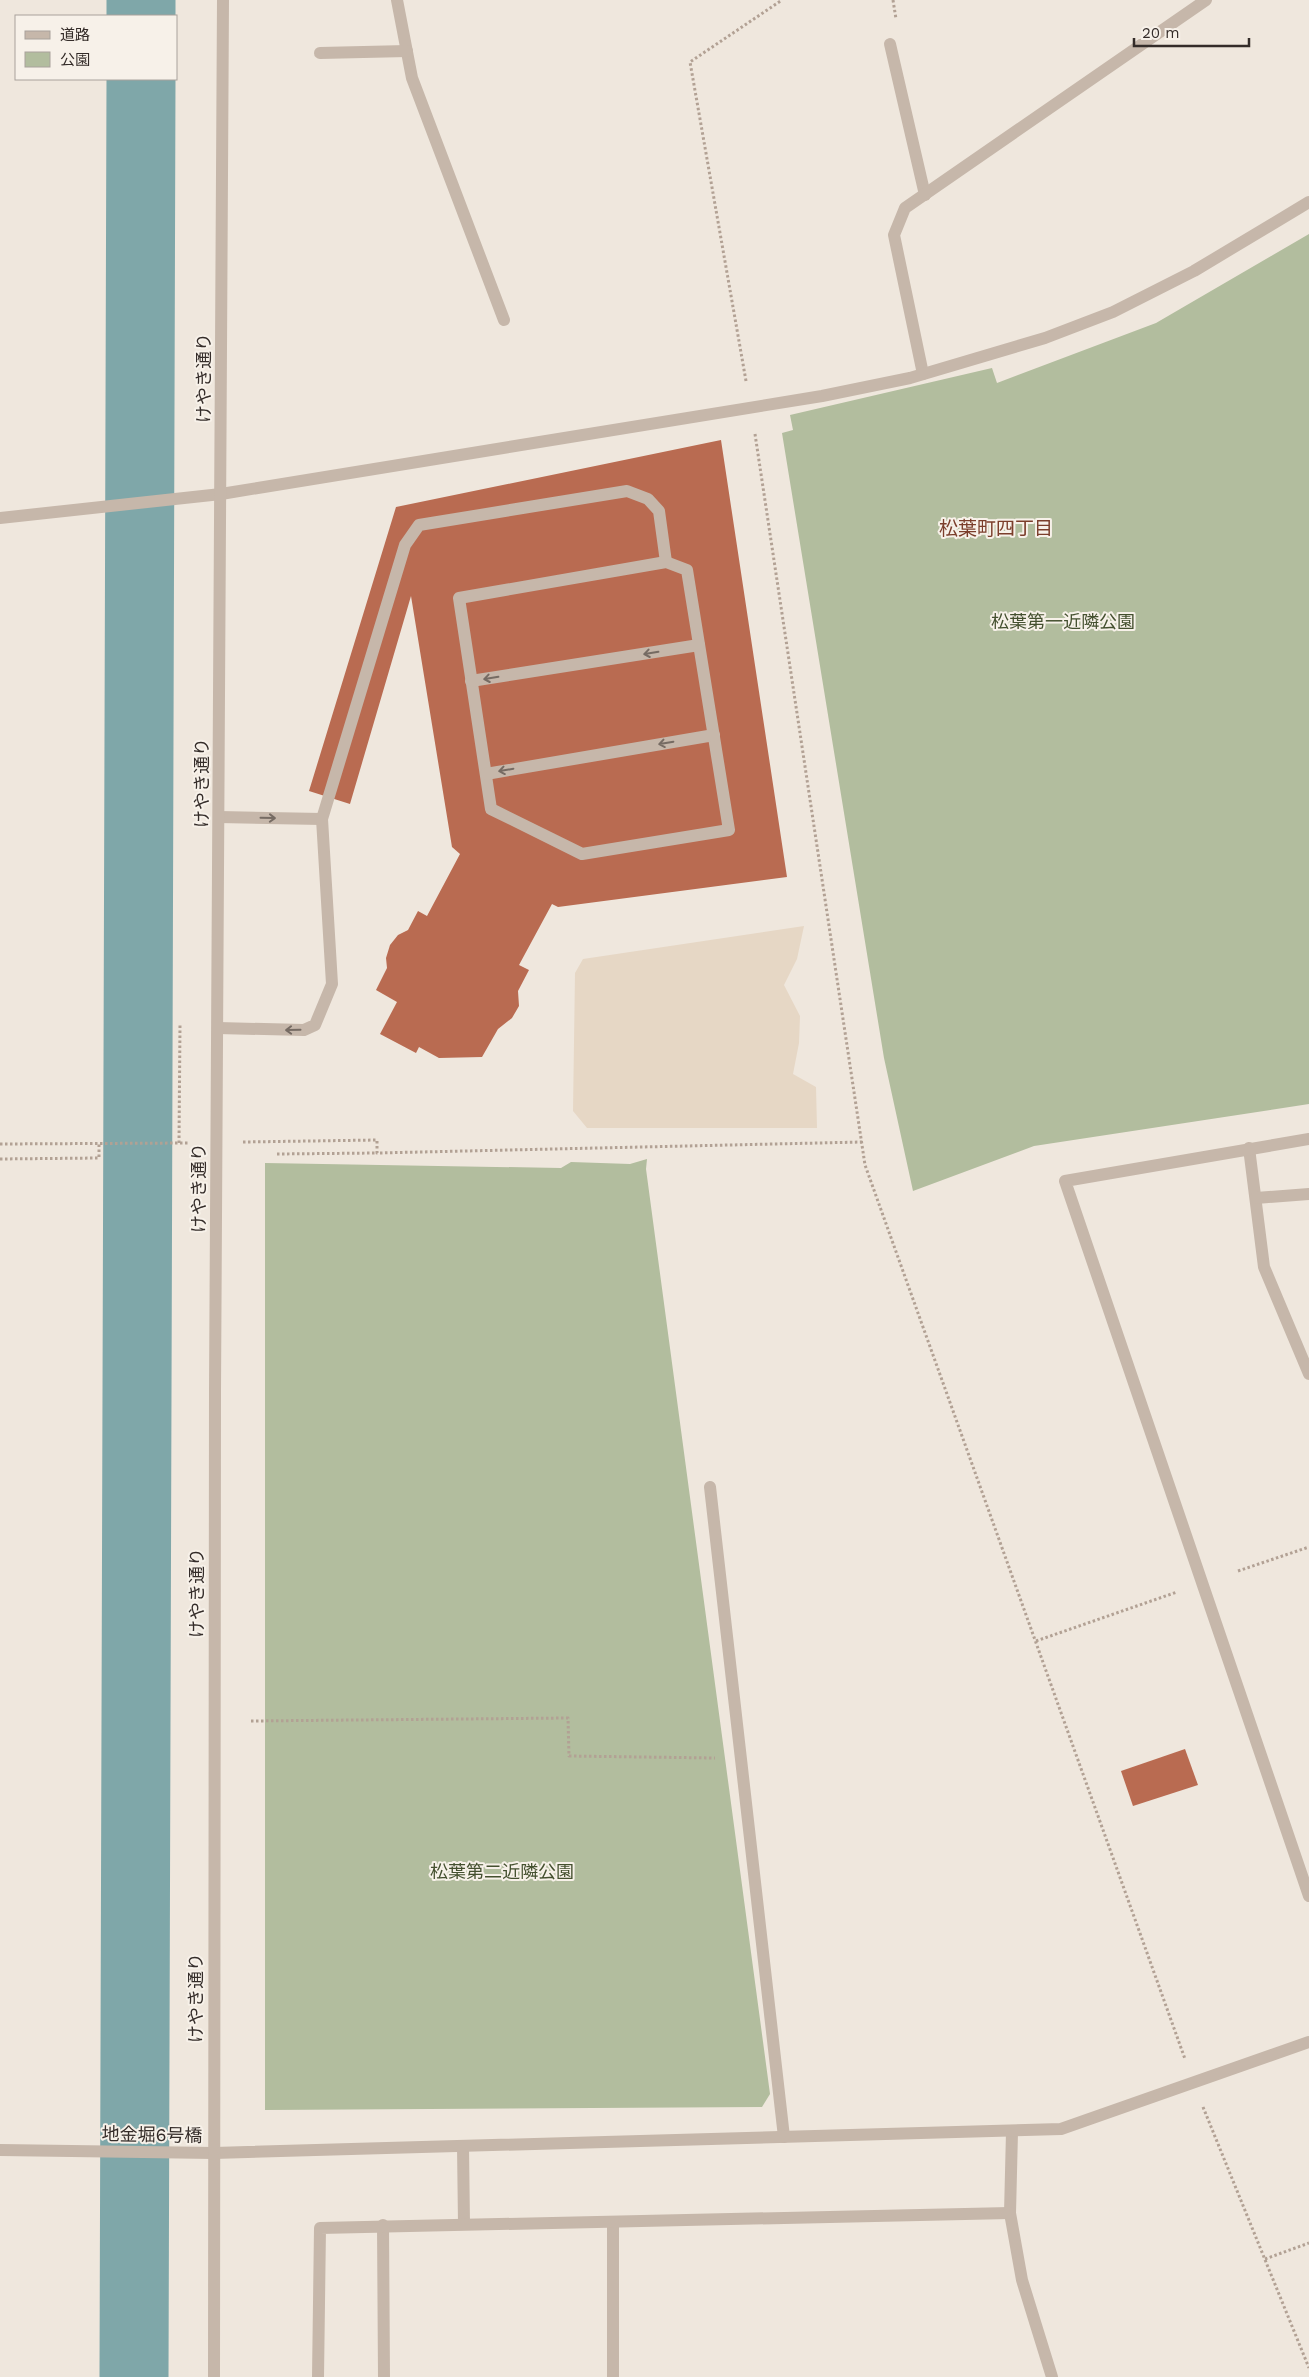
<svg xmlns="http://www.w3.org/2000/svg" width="1309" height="2377" font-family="'Work Sans','Noto Sans JP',sans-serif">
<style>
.green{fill:#b2bd9e}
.plaza{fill:#e6d7c5}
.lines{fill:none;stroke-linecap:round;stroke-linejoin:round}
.river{stroke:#7fa7a9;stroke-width:69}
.building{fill:#b96b51}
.path{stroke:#b2a194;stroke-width:3;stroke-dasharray:2.5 2.5;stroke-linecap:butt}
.service{stroke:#c6b7aa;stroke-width:12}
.minor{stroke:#c6b7aa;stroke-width:12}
.tertiary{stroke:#c6b7aa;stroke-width:12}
.oneway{stroke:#766b63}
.labels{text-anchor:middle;stroke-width:4;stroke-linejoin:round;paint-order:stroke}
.street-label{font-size:18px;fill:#342c29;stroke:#f7f1e9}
.park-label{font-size:18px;fill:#44502f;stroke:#f7f1e9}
.neighbourhood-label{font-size:19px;fill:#7b3e2b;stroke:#f7f1e9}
</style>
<rect width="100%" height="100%" fill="#efe7dd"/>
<g class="green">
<polygon points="1309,234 1309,1104 1034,1146 913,1191 884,1058 782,433 793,430 790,415 992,368 997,383 1156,323"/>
<polygon points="647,1159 646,1169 770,2094 762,2107 265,2110 265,1163 561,1168 571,1162 630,1164"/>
</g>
<polygon class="plaza" points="804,926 797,959 784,985 800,1016 799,1043 793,1074 816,1087 817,1128 587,1128 573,1111 575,973 583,959"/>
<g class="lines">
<g class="river">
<polyline points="141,16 141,0"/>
<polyline points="134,2377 141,79"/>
</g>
</g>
<g class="building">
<polygon points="721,440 787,877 558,907 552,904 519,965 529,970 518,991 519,1006 512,1018 498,1029 482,1057 439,1058 419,1047 416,1053 380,1034 397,1002 376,990 387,968 386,958 390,945 398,935 408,930 418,911 427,916 460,854 452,847 411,596 350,804 309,791 396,507"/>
<polygon points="1185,1749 1198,1785 1133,1806 1121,1771"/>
</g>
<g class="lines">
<g class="path">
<polyline points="893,0 896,19"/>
<polyline points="746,381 690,62 782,0"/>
<polyline points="755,434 865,1165 1185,2059"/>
<polyline points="243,1142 377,1140 377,1153 862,1142"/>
<polyline points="179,1143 180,1025"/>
<polyline points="0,1144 189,1143"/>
<polyline points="277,1154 377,1153"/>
<polyline points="0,1159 99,1158 99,1144"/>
<polyline points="1238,1571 1309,1547"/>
<polyline points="1036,1641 1177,1592"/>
<polyline points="251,1721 568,1718 569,1756 715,1758"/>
<polyline points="1203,2107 1309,2368"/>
<polyline points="1265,2259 1309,2243"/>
</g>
<g class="service">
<polyline points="397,0 412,78 504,320"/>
<polyline points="890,44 925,195"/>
<polyline points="320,53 407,51"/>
<polyline points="923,374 894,235 905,208 1206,0"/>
<polygon points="666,562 687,570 729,830 582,854 491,809 459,598"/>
<polyline points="471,681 699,645"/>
<polyline points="486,774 714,735"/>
<polyline points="219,817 322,819"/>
<polyline points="218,1028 304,1030 315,1025 332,984 322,819 405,545 419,525 627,491 648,499 659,511 666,562"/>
<polyline points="1249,1148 1264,1267 1309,1374"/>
<polyline points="1256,1198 1309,1194"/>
<polyline points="1012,2132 1010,2213 1022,2280 1052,2377"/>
<polyline points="463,2146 464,2224"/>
<polyline points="613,2223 613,2377"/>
<polyline points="383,2225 384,2377"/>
<polyline points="318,2377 320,2228 1010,2213"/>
</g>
<g class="minor">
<polyline points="1309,1139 1065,1181 1309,1896"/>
<polyline points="710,1487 784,2137"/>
<polyline points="0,2150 214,2153"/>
</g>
<g class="tertiary">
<polyline points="0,518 221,494 822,396 910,378 1045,338 1113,312 1194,271 1309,202"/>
<polyline points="214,2153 1061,2129 1309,2042"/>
<polyline points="214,2377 215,1391 223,0"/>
</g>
</g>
<defs><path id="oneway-shaft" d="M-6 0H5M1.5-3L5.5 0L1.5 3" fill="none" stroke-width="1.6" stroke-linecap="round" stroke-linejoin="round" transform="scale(1.25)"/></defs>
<g class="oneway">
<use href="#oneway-shaft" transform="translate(651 653) rotate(171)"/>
<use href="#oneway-shaft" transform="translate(491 678) rotate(171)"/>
<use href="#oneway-shaft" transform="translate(666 743) rotate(170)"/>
<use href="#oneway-shaft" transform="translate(506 770) rotate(170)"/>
<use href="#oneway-shaft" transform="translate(268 818) rotate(1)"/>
<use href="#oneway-shaft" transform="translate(293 1030) rotate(179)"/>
</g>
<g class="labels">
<g class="street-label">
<text transform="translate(204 378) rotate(-90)" y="6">けやき通り</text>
<text transform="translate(202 783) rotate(-90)" y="6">けやき通り</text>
<text transform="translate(199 1188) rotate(-90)" y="6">けやき通り</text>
<text transform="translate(197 1593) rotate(-90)" y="6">けやき通り</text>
<text transform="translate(196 1998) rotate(-90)" y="6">けやき通り</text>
<text transform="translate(152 2135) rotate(1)" y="6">地金堀6号橋</text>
</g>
<g class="park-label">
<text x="1063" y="628">松葉第一近隣公園</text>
<text x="502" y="1878">松葉第二近隣公園</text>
</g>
<g class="neighbourhood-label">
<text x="996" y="535">松葉町四丁目</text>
</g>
</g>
<rect x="15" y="15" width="162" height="65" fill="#f7f1e9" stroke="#a9a29c"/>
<rect x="25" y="31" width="25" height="8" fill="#c6b7aa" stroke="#a9a29c"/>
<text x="60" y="40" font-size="15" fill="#342c29">道路</text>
<rect x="25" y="52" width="25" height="15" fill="#b2bd9e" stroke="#a9a29c"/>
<text x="60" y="65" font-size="15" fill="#342c29">公園</text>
<path d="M1134 38v8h115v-8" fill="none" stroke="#342c29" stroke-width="2.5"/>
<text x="1142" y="38" font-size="15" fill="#342c29" stroke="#f7f1e9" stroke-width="4" paint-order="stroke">20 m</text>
</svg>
